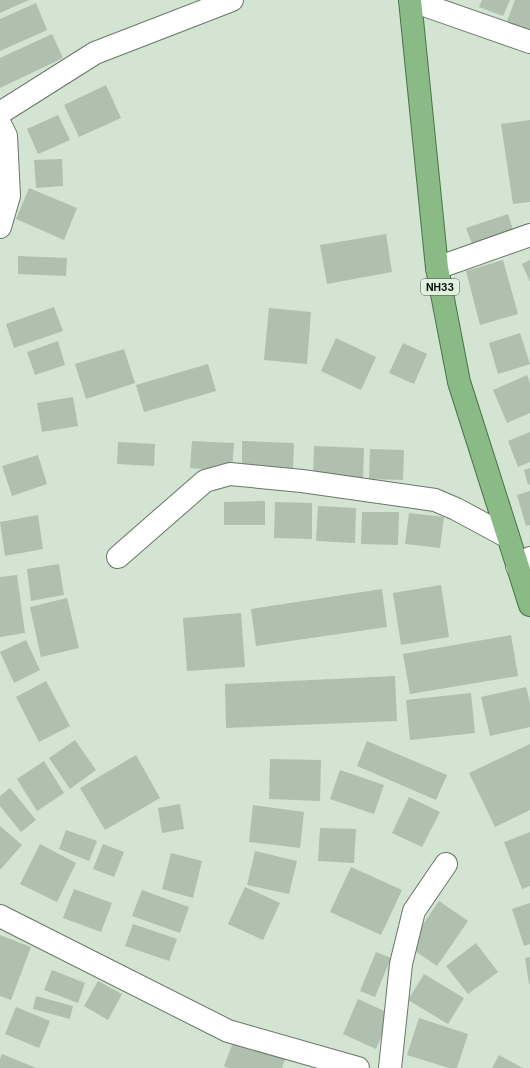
<svg xmlns="http://www.w3.org/2000/svg" width="530" height="1068" font-family="Inter,sans-serif">
<style>
.building{fill:#afc0ae}
.lines{fill:none;stroke-linecap:round;stroke-linejoin:round}
.minor-casing{stroke:#687767;stroke-width:24}
.tertiary-casing{stroke:#687767;stroke-width:24}
.trunk-casing{stroke:#4a7447;stroke-width:24}
.minor{stroke:#fff;stroke-width:22}
.tertiary{stroke:#fff;stroke-width:22}
.trunk{stroke:#8abb86;stroke-width:22}
.labels{text-anchor:middle;stroke-width:4;stroke-linejoin:round;paint-order:stroke}
.shield{fill:#e0f1df;stroke:#4a544a;stroke-width:1}
.shield-label{font-size:10px;font-weight:bold;fill:#0a100a}
</style>
<rect width="100%" height="100%" fill="#d3e4d2"/>
<g class="building">
<polygon points="0,0 29,0 0,13"/>
<polygon points="482,0 510,0 503,16 479,7"/>
<polygon points="515,0 530,0 530,30 507,21"/>
<polygon points="36,3 47,30 0,51 0,19"/>
<polygon points="52,34 63,58 0,88 0,58"/>
<polygon points="106,85 121,118 79,137 64,105"/>
<polygon points="58,115 70,140 38,154 27,129"/>
<polygon points="530,120 530,202 513,204 501,124"/>
<polygon points="62,159 63,186 36,188 34,160"/>
<polygon points="29,188 77,208 64,240 16,219"/>
<polygon points="508,214 515,236 474,250 466,228"/>
<polygon points="386,234 392,272 327,284 320,245"/>
<polygon points="18,256 67,258 66,276 18,274"/>
<polygon points="503,260 518,314 480,325 466,271"/>
<polygon points="530,260 530,282 522,264"/>
<polygon points="54,307 63,331 14,348 6,324"/>
<polygon points="269,308 311,312 307,364 264,360"/>
<polygon points="520,333 530,364 498,374 489,343"/>
<polygon points="336,338 376,357 361,390 321,371"/>
<polygon points="58,341 65,365 35,375 27,352"/>
<polygon points="403,343 427,354 414,384 389,373"/>
<polygon points="124,349 135,383 86,399 75,364"/>
<polygon points="208,364 216,391 144,412 136,385"/>
<polygon points="527,375 530,383 530,413 507,423 493,390"/>
<polygon points="73,397 78,426 42,432 37,403"/>
<polygon points="530,432 530,462 518,467 508,441"/>
<polygon points="192,441 234,443 232,471 190,468"/>
<polygon points="242,441 294,443 293,473 242,471"/>
<polygon points="118,442 155,444 154,466 117,464"/>
<polygon points="314,446 364,448 363,479 313,478"/>
<polygon points="370,449 404,450 403,480 369,479"/>
<polygon points="38,455 47,484 12,496 2,466"/>
<polygon points="530,468 530,484 528,485 524,470"/>
<polygon points="530,491 530,525 526,526 517,495"/>
<polygon points="265,501 265,525 224,525 224,502"/>
<polygon points="275,502 312,503 312,539 274,538"/>
<polygon points="318,506 356,508 355,543 316,541"/>
<polygon points="362,512 399,512 398,545 361,544"/>
<polygon points="409,513 444,517 440,548 405,544"/>
<polygon points="38,515 43,549 5,556 0,522"/>
<polygon points="59,564 64,595 31,601 27,569"/>
<polygon points="17,575 25,633 0,637 0,577"/>
<polygon points="441,585 449,637 401,645 393,593"/>
<polygon points="382,589 387,627 256,646 251,609"/>
<polygon points="67,598 79,648 41,657 30,607"/>
<polygon points="241,613 245,667 187,671 183,618"/>
<polygon points="511,635 518,676 410,694 403,654"/>
<polygon points="26,640 40,670 14,683 0,652"/>
<polygon points="395,676 397,721 226,728 225,684"/>
<polygon points="46,681 70,726 39,742 16,697"/>
<polygon points="526,687 530,703 530,727 490,736 481,697"/>
<polygon points="471,693 475,733 410,740 406,700"/>
<polygon points="75,740 96,770 70,789 49,758"/>
<polygon points="367,741 447,775 436,800 357,766"/>
<polygon points="530,744 530,810 495,827 469,773"/>
<polygon points="136,755 160,798 105,830 80,788"/>
<polygon points="270,759 321,760 320,801 269,799"/>
<polygon points="44,761 64,793 37,811 17,779"/>
<polygon points="340,770 384,785 374,814 330,799"/>
<polygon points="10,788 36,820 21,832 0,806 0,796"/>
<polygon points="409,797 440,812 422,847 392,833"/>
<polygon points="180,804 184,829 162,833 158,808"/>
<polygon points="253,805 304,812 300,848 249,842"/>
<polygon points="0,826 22,845 0,870"/>
<polygon points="320,828 356,829 354,863 318,861"/>
<polygon points="66,830 97,841 89,861 59,849"/>
<polygon points="530,832 530,886 522,889 504,842"/>
<polygon points="40,844 76,863 57,902 20,884"/>
<polygon points="103,844 124,852 114,877 93,869"/>
<polygon points="255,851 297,861 289,894 247,885"/>
<polygon points="171,853 202,861 193,898 162,889"/>
<polygon points="351,867 402,890 381,935 330,912"/>
<polygon points="245,887 280,903 263,940 228,924"/>
<polygon points="74,889 112,903 101,932 63,918"/>
<polygon points="142,890 189,907 180,933 132,916"/>
<polygon points="439,901 468,921 437,966 408,946"/>
<polygon points="530,903 530,944 524,946 512,909"/>
<polygon points="133,924 177,939 169,961 125,946"/>
<polygon points="0,935 31,947 11,1000 0,996"/>
<polygon points="476,943 498,972 468,994 446,966"/>
<polygon points="376,952 391,958 375,997 360,991"/>
<polygon points="530,957 530,984 529,984 525,958"/>
<polygon points="52,970 85,983 78,1003 44,990"/>
<polygon points="424,974 464,998 448,1024 408,1000"/>
<polygon points="98,981 122,994 108,1020 84,1006"/>
<polygon points="36,996 73,1006 70,1019 33,1009"/>
<polygon points="358,999 391,1014 376,1049 343,1034"/>
<polygon points="16,1007 50,1021 39,1048 5,1034"/>
<polygon points="419,1018 468,1034 457,1068 449,1068 407,1055"/>
<polygon points="235,1037 286,1057 282,1068 228,1068 224,1066"/>
<polygon points="2,1054 36,1068 0,1068 0,1059"/>
<polygon points="499,1055 523,1068 492,1068"/>
</g>
<g class="lines">
<g class="minor-casing">
<g id="minor">
<polyline points="410,0 530,42"/>
<polyline points="0,113 95,53 232,0"/>
<polyline points="0,124 6,136 9,196 0,227"/>
<polyline points="437,268 530,235"/>
<polyline points="118,557 205,481 230,474 302,481 435,500 456,509 508,537"/>
<polyline points="517,566 530,558"/>
<polyline points="390,1068 401,964 414,911 446,864"/>
</g>
</g>
<g class="tertiary-casing">
<polyline id="tertiary" points="0,916 228,1031 358,1068"/>
</g>
<g class="trunk-casing">
<polyline id="trunk" points="410,0 437,268 459,382 530,605"/>
</g>
<use href="#minor" class="minor"/>
<use href="#tertiary" class="tertiary"/>
<use href="#trunk" class="trunk"/>
</g>
<g class="labels">
<rect class="shield" x="421" y="279" width="38" height="16" rx="3"/>
<g class="shield-label">
<text x="440" y="291">NH33</text>
</g>
</g>
</svg>
